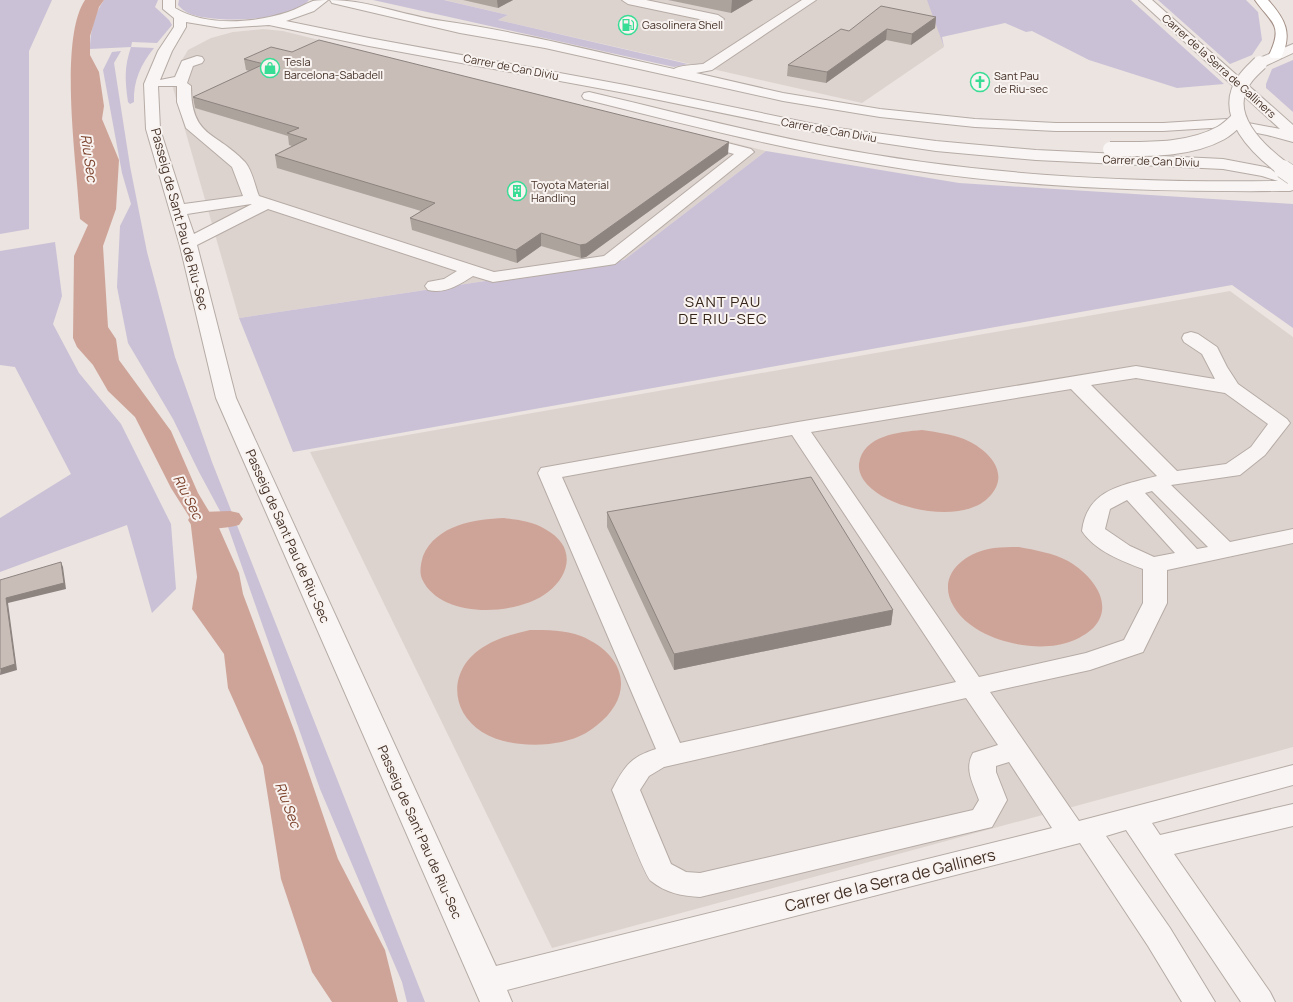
<svg xmlns="http://www.w3.org/2000/svg" width="1293" height="1002" font-family="Manrope,sans-serif">
<style>
.built{fill:#ddd3ce}
.green{fill:#cac1d6}
.water{fill:#cfa498}
.lines{fill:none;stroke-linecap:round;stroke-linejoin:round}
.canal{fill:#cfa498;fill-rule:evenodd}
.minor-casing{stroke:#b6aba5;stroke-width:2}
.highway-casing{stroke:#a38f86;stroke-width:2}
.minor{fill:#f8f5f4;fill-rule:evenodd}
.highway{fill:#fff;fill-rule:evenodd}
.minor-bridge-far1-casing{stroke:#b6aba5;stroke-width:16;stroke-linecap:butt}
.minor-bridge-casing{stroke:#b6aba5;stroke-width:19;stroke-linecap:butt}
.minor-bridge-far1{stroke:#f8f5f4;stroke-width:14}
.minor-bridge{stroke:#f8f5f4;stroke-width:18}
.wall{fill:#ada39d}
.shaded-wall{fill:#8d8480}
.building{fill:#c9bdb7;stroke:#8d8480}
.labels{text-anchor:middle;stroke-width:4;stroke-linejoin:round;paint-order:stroke}
.far-poi-label{font-size:11px;fill:#443127;stroke:#f8f3f0;text-anchor:start}
.far-street-label{font-size:11px;fill:#443127;stroke:#f8f3f0}
.street-label{font-size:13px;fill:#443127;stroke:#f8f3f0}
.water-label{font-size:14px;font-style:italic;fill:#7d422c;stroke:#f8f3f0}
.quarter-label{font-size:15px;letter-spacing:1px;fill:#352419;stroke:#f8f3f0}
.near-street-label{font-size:16px;fill:#443127;stroke:#f8f3f0}
</style>
<rect width="100%" height="100%" fill="#ebe4e0"/>
<g class="built">
<polygon points="445,0 929,0 944,47 862,103 498,20 508,15"/>
<polygon points="263,29 283,31 766,151 624,260 239,318 173,88 182,60 188,50 211,38 233,32"/>
<polygon points="1230,291 1293,337 1293,747 552,948 310,452"/>
</g>
<g class="green">
<polygon points="0,0 52,0 29,51 29,229 0,234"/>
<path d="M104 0H158L155 7 169 20 172 25 157 43 132 42 131 47 154 48C141 64 133 81 134 102L130 104 128 102C125 80 124 68 131 47L90 49C90 33 94 14 104 0Z"/>
<path d="M179 0H309C291 22 212 24 188 13 184 11 181 8 178 5Z"/>
<polygon points="373,0 444,0 508,15 498,20 688,64 674,67"/>
<polygon points="927,0 1131,0 1224,84 1177,88 1089,60 1032,31 1026,32 1005,23 942,37 944,47"/>
<polygon points="1158,0 1246,0 1258,12 1262,40 1252,55 1230,64"/>
<polygon points="121,51 114,63 130,166 147,252 175,357 212,462 425,1002 407,1002 402,982 320,789 227,524 199,472 173,419 128,343 117,287 120,226 131,204 122,173 103,70 112,52"/>
<polygon points="1293,60 1293,112 1266,88 1266,84 1272,69"/>
<polygon points="766,151 959,183 1293,204 1293,328 1232,285 293,452 239,318 624,260"/>
<polygon points="55,242 62,296 53,324 79,373 121,424 171,524 176,589 152,613 127,525 0,572 0,518 71,474 15,367 0,365 0,251"/>
</g>
<g class="water">
<path d="M85 0H104L99 7 90 36V55L99 72 104 106 102 119 119 160 116 209 103 246 108 327 116 339 119 360 171 431 198 493 219 528 239 573 243 594 295 733 338 859 385 950 398 1002H332L312 972 281 879 263 766 228 688 224 654 192 609 197 577 190 518 171 488 135 417 108 391 93 365 77 347 73 338 74 256 88 225 80 219 79 208C76 159 59 39 85 0Z"/>
<path d="M922 430C936 432 951 434 964 439 988 449 1013 474 988 498 963 523 897 511 872 489 865 483 858 474 859 464 863 435 899 432 922 430Z"/>
<path d="M504 518C518 520 532 521 545 529 575 545 572 573 548 592 518 616 441 620 422 579 419 572 421 563 423 556 436 525 475 519 504 518Z"/>
<path d="M1019 547C1035 550 1053 553 1068 561 1105 583 1120 622 1072 641 1038 655 974 641 954 607 935 576 964 552 994 548 1002 547 1011 547 1019 547Z"/>
<path d="M530 630C547 630 565 630 581 636 626 655 636 695 596 726 583 737 566 742 549 744 527 746 501 744 482 732 447 709 450 666 485 646 499 637 514 634 530 630Z"/>
</g>
<g class="lines">
<path class="canal" d="M230 511 239 513 243 519 239 525C224 529 207 530 192 526L188 520 192 514 201 512Z"/>
<g class="minor-casing">
<g id="minor">
<path d="M163 0H175V8C206 27 255 23 288 12 297 9 305 4 313 1 317 0 324 0 328 0L314 11 286 21 369 38 625 85 829 127 936 141 1036 150 1223 159 1265 167 1293 176V190L1290 191C1169 192 1052 189 932 173 814 157 699 128 584 99L582 96 584 93 589 92C667 110 745 131 825 146 976 175 1124 183 1278 181L1262 176 1223 169 1036 160 936 151 829 135 625 93 369 46 269 25 222 28 186 22V27L172 51 160 80 175 77 182 61 197 56 202 57 204 60 202 63 193 66 187 83 191 86C191 138 216 131 245 162 252 170 255 186 259 196L494 272 604 256 734 154 695 143 693 140 695 137 700 136 751 149 754 152 615 264 609 265 493 282 473 276C459 285 445 294 428 290L425 286 428 282 444 279 457 271 268 209 197 245 236 398 496 966 1052 828 1009 762 996 766V772L1007 800 992 827 700 897C682 896 666 893 651 881 644 875 618 804 612 790 624 767 630 757 656 749L538 473 541 468 798 422 1136 366 1215 379 1202 354 1184 342 1182 338 1184 334 1191 332 1198 334 1217 347 1227 367 1238 384 1287 419 1290 423 1265 455 1240 475 1171 485 1230 542 1293 529V543L1167 570V603L1143 652 1090 670 990 692 1079 821 1293 765V785L1152 823 1160 835 1293 804V826L1174 854 1270 992 1275 1002H1241L1126 830 1106 836 1170 928 1215 1002H1182L1148 946 1080 843 507 990 512 1002H480L216 398 180 246 146 129 144 84 158 51 174 27V18L163 9ZM158 86H177V102L186 128 232 167 243 196 184 204 160 129ZM251 204H252L194 234 187 214ZM1136 378 1225 393 1268 424 1251 447 1226 464 1177 471 1091 385ZM1071 389 1157 476C1123 485 1087 489 1082 531 1095 551 1122 561 1143 569V603L1124 640 1086 653 979 677 811 432ZM792 435 956 682 680 743 562 477ZM1152 491 1208 547 1197 549 1145 493ZM1127 500 1175 553 1154 557 1130 546 1105 529 1110 509ZM966 698 998 745 973 753C964 769 973 783 979 800L973 810 700 873 686 872 671 864 640 790 649 776 664 767Z"/>
<path d="M330 0C369 0 404 16 443 21 520 32 597 52 674 69 679 65 695 65 703 64L802 0H816L712 70 696 73 783 93 880 109 975 119 1056 123H1163L1227 119 1280 129 1139 0H1152L1293 125V142L1267 135 1227 127 1163 131H1056L975 127 880 117 783 101 545 48 460 33 332 3Z"/>
<polygon points="622,0 646,0 718,15 724,19 718,23 628,4"/>
<polygon points="1293,44 1293,53 1265,66 1255,66 1253,63 1255,60"/>
</g>
</g>
<g class="highway-casing">
<path id="highway" d="M1255 0H1268C1285 19 1293 33 1281 58H1271L1269 55C1284 24 1271 23 1255 0Z"/>
</g>
<use href="#minor" class="minor"/>
<use href="#highway" class="highway"/>
<g class="minor-bridge-far1-casing">
<g id="minor-bridge-far1">
<path d="M1260 63C1255 68 1249 73 1245 79 1219 114 1258 150 1285 170"/>
<path d="M1110 149C1147 149 1188 151 1221 133 1228 129 1233 124 1238 119"/>
</g>
</g>
<g class="minor-bridge-casing">
<polyline id="minor-bridge" points="1283,169 1293,176"/>
</g>
<use href="#minor-bridge-far1" class="minor-bridge-far1"/>
<use href="#minor-bridge" class="minor-bridge"/>
</g>
<g class="wall">
<polygon points="463,0 513,0 498,8"/>
<polygon points="668,0 753,0 731,13"/>
<polygon points="936,17 935,28 911,45 886,40 826,83 787,76 788,65 849,31"/>
<polygon points="292,52 728,154 586,257 581,258 541,246 517,263 412,230 410,218 421,211 277,168 275,155 292,146 289,145 288,136 195,108 193,97 249,71 246,70 244,59"/>
<polygon points="607,512 893,610 891,625 674,670 607,527"/>
</g>
<g class="shaded-wall">
<polygon points="497,0 513,0 498,8"/>
<polygon points="732,0 753,0 731,13"/>
<polygon points="936,17 935,28 911,45 912,34"/>
<polygon points="887,29 886,40 826,83 827,72"/>
<polygon points="729,142 728,154 586,257 581,258 580,245"/>
<polygon points="541,233 541,246 517,263 516,250"/>
<polygon points="61,562 63,567 66,589 8,603 17,670 0,675 6,598"/>
<polygon points="893,610 891,625 674,670 674,654"/>
</g>
<g class="building">
<polygon points="881,6 936,17 912,34 887,29 827,72 788,65 841,29 849,31"/>
<polygon points="319,40 729,142 586,244 580,245 541,233 516,250 410,218 435,203 275,155 307,139 287,133 299,128 193,97 264,64 244,59 271,47 292,52"/>
<polygon points="811,477 893,610 674,654 607,512"/>
<polygon points="61,562 64,583 6,598 15,664 0,669 0,580"/>
</g>
<defs>
<g id="fuel-ring" transform="scale(1)"><circle r="9.5" fill="#f8f3f0" stroke="#38dd95" stroke-width="1.5"/><path d="M-5.5-6h7V0h2V4h1.3V-2.5L3-4.5l.8-.8L6-3V5H2.5V1h-1V6h-7ZM-4.2-4.7v3.2H.2V-4.7Z" fill="#38dd95"/></g>
<g id="shop-ring" transform="scale(1)"><circle r="9.5" fill="#f8f3f0" stroke="#38dd95" stroke-width="1.5"/><path d="M-5-2.5h2.3a2.7 3.5 0 0 1 5.4 0H5L5.5 6h-11ZM-1.5-2.5h3a1.5 2.3 0 0 0-3 0Z" fill="#38dd95"/></g>
<g id="church-ring" transform="scale(1)"><circle r="9.5" fill="#f8f3f0" stroke="#38dd95" stroke-width="1.5"/><path d="M-1.2-6h2.4v3.5h3.3v2.4h-3.3V6h-2.4V-.1h-3.3v-2.4h3.3Z" fill="#38dd95"/></g>
<g id="building-ring" transform="scale(1)"><circle r="9.5" fill="#f8f3f0" stroke="#38dd95" stroke-width="1.5"/><path d="M-4-6H4V6H1V3H-1V6H-4ZM-2.5-4.3h1.7v1.8h-1.7ZM.8-4.3h1.7v1.8H.8ZM-2.5-1h1.7V.8h-1.7ZM.8-1h1.7V.8H.8Z" fill="#38dd95"/></g>
</defs>
<g fill-rule="evenodd">
<use href="#fuel-ring" x="628" y="25"/>
<use href="#shop-ring" x="270" y="68"/>
<use href="#church-ring" x="980" y="82"/>
<use href="#building-ring" x="517" y="191"/>
</g>
<g class="labels">
<g class="far-poi-label">
<text x="642" y="29">Gasolinera Shell</text>
<text x="284" y="66">Tesla<tspan x="284" dy="13">Barcelona-Sabadell</tspan></text>
<text x="994" y="80">Sant Pau<tspan x="994" dy="13">de Riu-sec</tspan></text>
<text x="531" y="189">Toyota Material<tspan x="531" dy="13">Handling</tspan></text>
</g>
<g class="far-street-label">
<text transform="translate(1219 66) rotate(42)" y="4">Carrer de la Serra de Galliners</text>
<text transform="translate(511 67) rotate(11)" y="4">Carrer de Can Diviu</text>
<text transform="translate(829 130) rotate(10)" y="4">Carrer de Can Diviu</text>
<text transform="translate(1151 161) rotate(2)" y="4">Carrer de Can Diviu</text>
</g>
<g class="street-label">
<text transform="translate(180 219) rotate(75)" y="5">Passeig de Sant Pau de Riu-Sec</text>
<text transform="translate(288 536) rotate(66)" y="5">Passeig de Sant Pau de Riu-Sec</text>
<text transform="translate(420 832) rotate(66)" y="5">Passeig de Sant Pau de Riu-Sec</text>
</g>
<g class="water-label">
<text transform="translate(89 158) rotate(82)" y="5">Riu Sec</text>
<text transform="translate(188 497) rotate(63)" y="5">Riu Sec</text>
<text transform="translate(288 805) rotate(69)" y="5">Riu Sec</text>
</g>
<g class="quarter-label">
<text x="723" y="307">SANT PAU<tspan x="723" dy="17">DE RIU-SEC</tspan></text>
</g>
<g class="near-street-label">
<text transform="translate(890 880) rotate(-14)" y="6">Carrer de la Serra de Galliners</text>
</g>
</g>
</svg>
